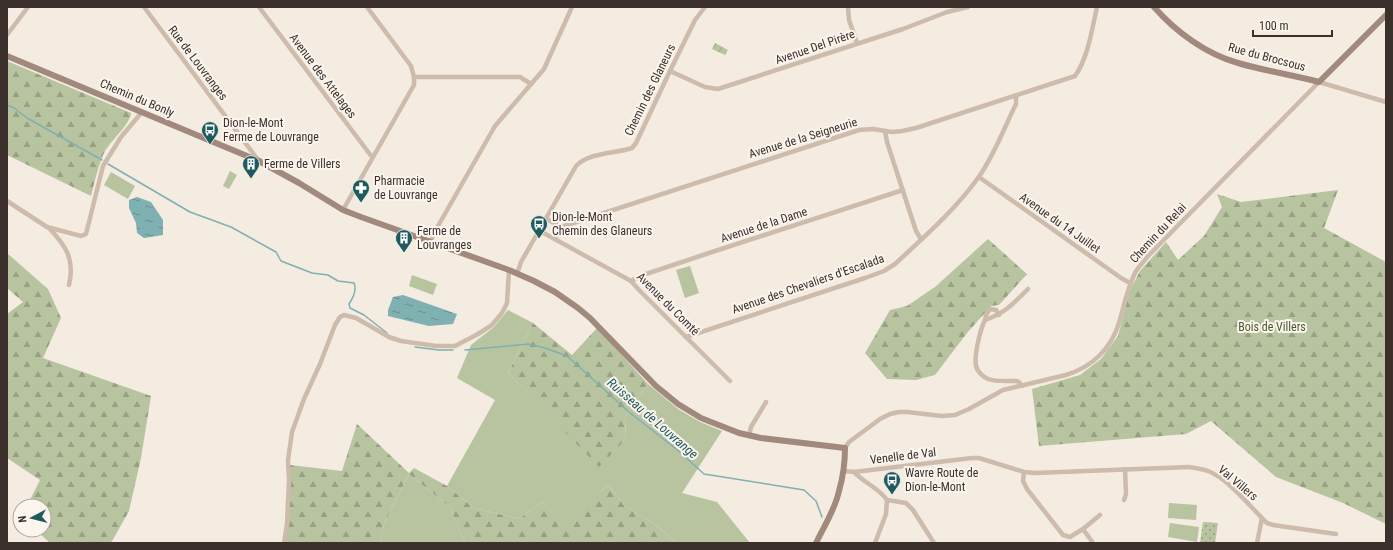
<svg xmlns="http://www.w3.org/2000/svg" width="1393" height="550" font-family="'Roboto Condensed',sans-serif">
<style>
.grass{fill:#b8c4a0}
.forest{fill:url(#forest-firs)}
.park{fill:url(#park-dots)}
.garden{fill:url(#garden-furrows)}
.water{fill:url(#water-ripples)}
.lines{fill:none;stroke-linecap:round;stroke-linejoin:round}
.stream{stroke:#7fb0b2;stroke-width:1.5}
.street{stroke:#cdbbac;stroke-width:4.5}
.secondary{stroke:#a18a7d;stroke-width:6}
.labels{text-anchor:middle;stroke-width:4;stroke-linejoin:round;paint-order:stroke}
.street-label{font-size:12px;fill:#3b302b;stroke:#fbf5ee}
.poi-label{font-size:12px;fill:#3b302b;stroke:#fbf5ee;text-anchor:start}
.park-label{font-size:12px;fill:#4a5a2e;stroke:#fbf5ee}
.water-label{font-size:13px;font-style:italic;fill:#1f5a5e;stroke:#fbf5ee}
</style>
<defs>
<pattern id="forest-firs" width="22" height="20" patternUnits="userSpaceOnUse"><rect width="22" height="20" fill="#b8c4a0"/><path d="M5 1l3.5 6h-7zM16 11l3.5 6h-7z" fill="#97a083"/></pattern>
<pattern id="park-dots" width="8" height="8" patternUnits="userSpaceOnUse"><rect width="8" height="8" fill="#b8c4a0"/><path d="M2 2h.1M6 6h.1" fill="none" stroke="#97a083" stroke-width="1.8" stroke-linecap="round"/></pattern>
<pattern id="garden-furrows" width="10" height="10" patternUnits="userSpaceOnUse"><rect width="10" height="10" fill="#b8c4a0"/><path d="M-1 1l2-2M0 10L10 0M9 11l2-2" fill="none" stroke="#97a083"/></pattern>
<pattern id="water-ripples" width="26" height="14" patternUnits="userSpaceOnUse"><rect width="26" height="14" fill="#7fb0b2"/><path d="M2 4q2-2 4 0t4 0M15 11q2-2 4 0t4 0" fill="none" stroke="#699091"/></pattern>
</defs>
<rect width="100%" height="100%" fill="#f4ebe1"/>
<g class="grass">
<polygon points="230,171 237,175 229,189 223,186"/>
<polygon points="111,172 135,186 128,199 104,185"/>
<polygon points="690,266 699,293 685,298 676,270"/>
<polygon points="412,275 437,284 433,295 409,286"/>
<polygon points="508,310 533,323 508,373 599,466 626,439 625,417 648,384 678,409 700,422 722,431 682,493 717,502 750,543 676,543 660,528 624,505 608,485 563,524 542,502 519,519 474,508 447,486 495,400 457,378 471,345 494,327"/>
<polygon points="409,474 450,507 465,543 380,543 384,524"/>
<polygon points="1169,503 1197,505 1196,520 1168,518"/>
<polygon points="1170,523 1199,527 1197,542 1168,537"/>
</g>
<g class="forest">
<path d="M7 61 131 113C131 123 111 141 105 151 98 165 95 181 91 196L7 155Z"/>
<polygon points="1338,190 1324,228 1386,262 1386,524 1343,503 1276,477 1211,421 1186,434 1039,446 1032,389 1080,375 1101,359 1118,336 1130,290 1140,271 1166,242 1178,260 1204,236 1222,207 1217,194 1241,202"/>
<polygon points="988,239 1027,274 999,305 991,306 967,333 935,375 916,380 887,379 865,353 890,310 907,306 935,287"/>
<polygon points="7,253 48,289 61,318 43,358 151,396 141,458 129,511 111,543 50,543 36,530 44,530 44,506 27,506 40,480 7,458 7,314 23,302 7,288"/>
<polygon points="533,323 572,355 597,328 648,384 625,417 626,439 599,467 508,373"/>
<polygon points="357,424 409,473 414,468 447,486 474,508 519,519 542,502 563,523 608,485 624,505 660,528 676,543 465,543 450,507 409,474 384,524 380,543 285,543 290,465 342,471"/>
</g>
<polygon class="park" points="1203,522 1218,523 1215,543 1200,543"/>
<polygon class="garden" points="715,43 728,50 725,55 712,49"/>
<g class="water">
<polygon points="137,197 151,202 163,220 163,235 144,238 137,233 136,223 129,208 129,200"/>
<polygon points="403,295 457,314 453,324 429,326 388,316 388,310 393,297"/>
</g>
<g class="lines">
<g class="stream">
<polyline points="7,105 14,108 27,118 102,160"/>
<path d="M108 164 190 212 231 227 276 252 281 261 312 273 328 275 338 281 354 283C357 290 353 298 349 304L350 308 364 315 387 333"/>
<polyline points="415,347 439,350 453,350"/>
<polyline points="465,350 528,344 545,348 567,356 629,412 680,452 704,474 804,490 816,501 822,517"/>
</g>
<g class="street">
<polyline points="144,7 258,160"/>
<polyline points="259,7 372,157"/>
<polyline points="848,7 849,20 857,43"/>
<polyline points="7,35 28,7"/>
<polyline points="670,71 705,87 718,89 903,29 947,12 968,7"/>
<polyline points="414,77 520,77 531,84"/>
<polyline points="885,131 887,142 916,231 921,239"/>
<polyline points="979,177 1121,278 1130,283"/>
<polyline points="7,201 47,227 81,236 86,234 103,166 121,137 142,112"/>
<polyline points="343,210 414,85 414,77 411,66 367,7"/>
<path d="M547 219 561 227 859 130 873 129 892 132 902 131 916 128 1075 76C1088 58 1092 29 1097 7"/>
<path d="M49 228C66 246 75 259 69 285"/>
<polyline points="540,231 631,281 639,290 730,381"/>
<polyline points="555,238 559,233 561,227"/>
<polyline points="430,243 434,233 495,126 544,69 572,7"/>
<path d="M517 274 521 262 576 166C590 152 614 154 632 148L636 143 670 71 695 20 705 7"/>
<polyline points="631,281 643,275 709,253 903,190"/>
<polyline points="985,320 986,315 990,309 996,310 999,315"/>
<path d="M686 337 865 278 884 271 895 264C924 237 955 210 978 178 994 156 1004 128 1016 104V96"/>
<path d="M1022 386 1019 382 1016 381C1007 381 996 382 988 379 983 377 977 371 976 366 974 355 980 330 985 320 1005 313 1013 304 1028 289"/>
<polyline points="749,436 751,427 766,402"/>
<path d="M845 448 849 442 872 425 880 419 890 414 899 412H907L942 416 955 415 969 409 1003 390 1066 375C1092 367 1111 349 1119 323 1124 306 1127 289 1135 273 1138 267 1144 262 1148 256L1319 82 1386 102"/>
<path d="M844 471 854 472 972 458H979L1024 472 1035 473 1189 467C1196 468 1202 469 1208 471 1229 479 1250 507 1267 523L1273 525 1336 534"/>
<path d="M854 472C864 483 879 488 887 500"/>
<polyline points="1024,472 1023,481 1027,489 1063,535 1070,537 1083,529 1093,543"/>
<polyline points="887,500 906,503 913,510 934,543"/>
<polyline points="1124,500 1126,494 1125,469"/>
<polyline points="1083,529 1100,515"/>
<polyline points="284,543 287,524 289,480 288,460 292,432 304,399 320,364 335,325 340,317 344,315 356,318 389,337 401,341 436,346 455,346 478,334 492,325 502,313 507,303 509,270"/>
<polyline points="875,543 886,514 887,500"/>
<polyline points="1257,543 1262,518"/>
</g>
<g class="secondary">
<path d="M1154 7C1176 32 1206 54 1238 63 1265 71 1293 75 1319 82L1386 15"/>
<path d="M7 56 259 161 299 183 343 210 361 217 509 270 534 281 555 292 578 308 590 318 656 386 678 404 701 418 739 433 761 438 845 448C845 463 843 477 839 491 835 510 824 526 816 543"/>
</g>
</g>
<defs>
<g id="bus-pin" transform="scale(0.9)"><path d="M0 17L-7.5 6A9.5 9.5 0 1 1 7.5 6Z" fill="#1f5a5e" stroke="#fbf5ee"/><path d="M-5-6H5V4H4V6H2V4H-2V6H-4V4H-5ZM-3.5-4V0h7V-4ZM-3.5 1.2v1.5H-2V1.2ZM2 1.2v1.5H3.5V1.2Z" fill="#fff"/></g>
<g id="building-pin" transform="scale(0.9)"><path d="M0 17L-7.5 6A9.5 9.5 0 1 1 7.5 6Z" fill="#1f5a5e" stroke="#fbf5ee"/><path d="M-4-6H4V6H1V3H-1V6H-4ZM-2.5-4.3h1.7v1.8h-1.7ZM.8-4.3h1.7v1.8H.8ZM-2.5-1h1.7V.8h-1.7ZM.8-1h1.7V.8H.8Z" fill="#fff"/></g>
<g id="pharmacy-pin" transform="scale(0.9)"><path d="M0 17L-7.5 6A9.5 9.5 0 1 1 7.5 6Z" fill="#1f5a5e" stroke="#fbf5ee"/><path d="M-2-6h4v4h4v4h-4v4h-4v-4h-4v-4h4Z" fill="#fff"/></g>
</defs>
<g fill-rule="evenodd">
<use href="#bus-pin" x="210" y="130"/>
<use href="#building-pin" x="251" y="164"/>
<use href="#pharmacy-pin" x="361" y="188"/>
<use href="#bus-pin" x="539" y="224"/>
<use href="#building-pin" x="404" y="238"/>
<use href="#bus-pin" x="892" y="480"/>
</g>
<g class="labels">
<g class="street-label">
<text transform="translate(815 47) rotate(-19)" y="4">Avenue Del Pirère</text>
<text transform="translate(1267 57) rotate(15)" y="4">Rue du Brocsous</text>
<text transform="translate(198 63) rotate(53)" y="4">Rue de Louvranges</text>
<text transform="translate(323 76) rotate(53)" y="4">Avenue des Attelages</text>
<text transform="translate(650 90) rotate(-64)" y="4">Chemin des Glaneurs</text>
<text transform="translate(137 98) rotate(23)" y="4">Chemin du Bonly</text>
<text transform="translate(803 138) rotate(-17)" y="4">Avenue de la Seigneurie</text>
<text transform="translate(1060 223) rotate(35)" y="4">Avenue du 14 Juillet</text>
<text transform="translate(764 225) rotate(-18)" y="4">Avenue de la Dame</text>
<text transform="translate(1158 233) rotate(-47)" y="4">Chemin du Relai</text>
<text transform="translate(808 284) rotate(-19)" y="4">Avenue des Chevaliers d'Escalada</text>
<text transform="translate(668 304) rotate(45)" y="4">Avenue du Comté</text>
<text transform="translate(903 456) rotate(-7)" y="4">Venelle de Val</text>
<text transform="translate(1238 483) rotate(40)" y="4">Val Villers</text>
</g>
<g class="poi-label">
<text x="223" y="127">Dion-le-Mont<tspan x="223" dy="14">Ferme de Louvrange</tspan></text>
<text x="264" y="168">Ferme de Villers</text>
<text x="374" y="185">Pharmacie<tspan x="374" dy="14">de Louvrange</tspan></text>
<text x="552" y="221">Dion-le-Mont<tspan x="552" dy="14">Chemin des Glaneurs</tspan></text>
<text x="417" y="235">Ferme de<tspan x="417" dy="14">Louvranges</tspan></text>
<text x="905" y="477">Wavre Route de<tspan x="905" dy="14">Dion-le-Mont</tspan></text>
</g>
<g class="park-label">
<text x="1272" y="331">Bois de Villers</text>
</g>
<g class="water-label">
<text transform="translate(653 418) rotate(41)" y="5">Ruisseau de Louvrange</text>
</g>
</g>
<rect width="1393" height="550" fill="none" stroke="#3b302b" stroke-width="16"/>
<g transform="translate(32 518) rotate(263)"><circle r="19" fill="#fbf5ee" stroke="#aea6a0"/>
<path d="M0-3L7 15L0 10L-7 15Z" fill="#1f5a5e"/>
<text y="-6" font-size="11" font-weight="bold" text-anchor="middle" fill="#3b302b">N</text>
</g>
<path d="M1253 30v6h79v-6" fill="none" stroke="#3b302b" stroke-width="2"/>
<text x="1259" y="30" font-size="12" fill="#3b302b" stroke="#fbf5ee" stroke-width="3" paint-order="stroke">100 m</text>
</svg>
